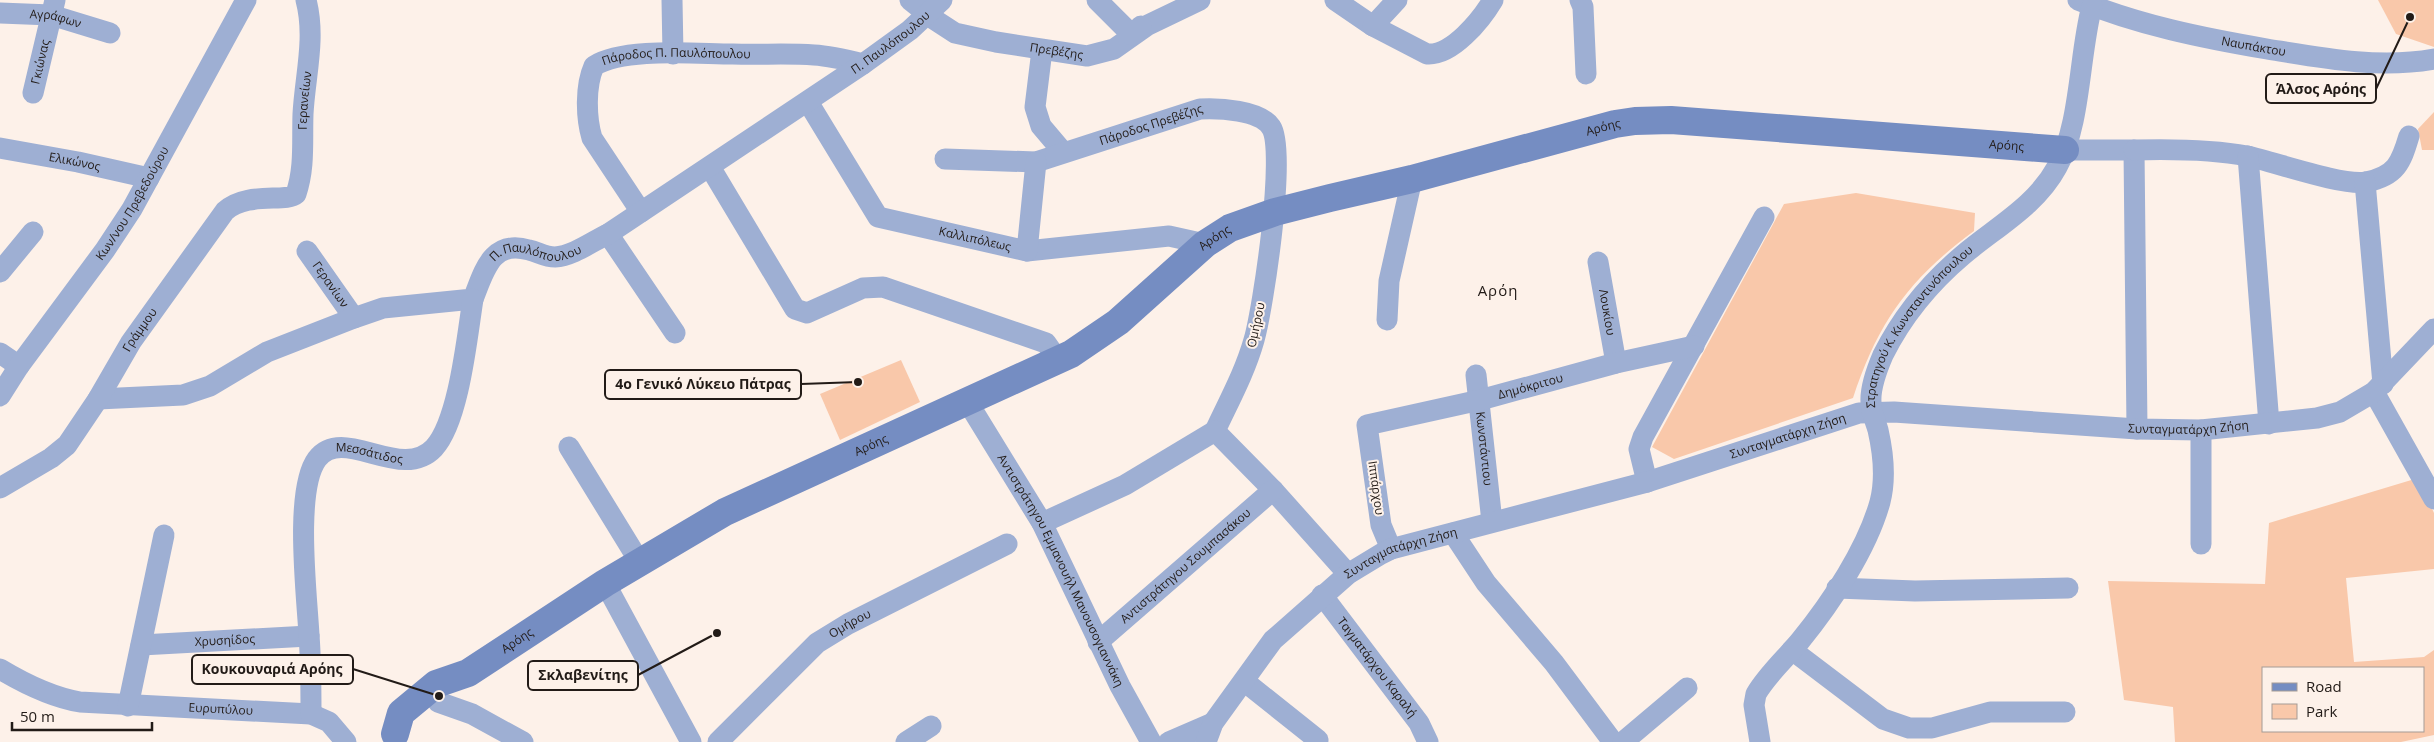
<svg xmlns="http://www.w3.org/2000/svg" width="2434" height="742" font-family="'Open Sans',sans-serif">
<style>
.green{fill:#f9c8aa;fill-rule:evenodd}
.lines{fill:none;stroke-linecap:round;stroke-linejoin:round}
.street{stroke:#9eafd3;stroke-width:21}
.secondary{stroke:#758dc2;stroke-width:28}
.labels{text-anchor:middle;stroke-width:4;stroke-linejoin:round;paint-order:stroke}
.street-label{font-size:12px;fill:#221b17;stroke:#fdf1e9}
.quarter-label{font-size:15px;letter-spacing:1px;fill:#221b17;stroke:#fdf1e9}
.leader{fill:none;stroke:#221b17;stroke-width:2}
.callout-dot{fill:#221b17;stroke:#fdf1e9;stroke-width:2}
.callout{fill:#fdf1e9;stroke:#221b17;stroke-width:2}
.callout-label{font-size:14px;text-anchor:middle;font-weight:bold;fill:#221b17}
</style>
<rect width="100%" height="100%" fill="#fdf1e9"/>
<g class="green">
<polygon points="2378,0 2434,0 2434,47 2396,34"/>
<polygon points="2434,112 2434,150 2422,150 2418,129"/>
<path d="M1856 193 1975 213 1974 231C1909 279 1878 322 1853 398L1674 459 1652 447 1784 204Z"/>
<polygon points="901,360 920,402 840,440 820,394"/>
<path d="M2418 478 2434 513V569L2346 578 2354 662 2424 657 2434 650V735L2401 742H2175L2173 707 2124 700 2108 581 2265 584 2269 523ZM2263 668H2423V731H2263Z"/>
</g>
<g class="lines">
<g class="street">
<polyline points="672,0 673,54"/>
<path id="s1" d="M910 0 935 20 955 33 996 42 1087 56 1114 49 1148 25 1200 0"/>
<polyline points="1097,0 1132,35 1141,26"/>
<path d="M1335 0 1373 26 1427 54C1452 56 1481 20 1493 0"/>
<polyline points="1580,0 1583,7 1586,74"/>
<path id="s2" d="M2078 0C2138 25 2203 38 2267 49 2322 58 2378 69 2434 59"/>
<path id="s3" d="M0 13 51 15 110 33"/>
<polyline points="1373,26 1397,0"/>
<polyline points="1042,50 1035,107 1041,126 1063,152"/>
<path id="s4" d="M33 93 55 0"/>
<path id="s5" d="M808 102 878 217 1027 251 1169 236 1205 244"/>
<path id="s6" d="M0 148 78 162 149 178"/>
<polyline points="2065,150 2134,150 2137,429"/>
<path d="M2134 150C2171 149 2210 149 2247 156 2275 162 2342 186 2366 182 2396 176 2401 163 2409 136"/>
<polyline points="2248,156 2269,424"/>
<path id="s7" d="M945 159 1036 162 1200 109C1219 108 1260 110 1271 127 1287 150 1263 309 1254 340 1245 372 1229 401 1215 431L1273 490 1348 574"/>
<polyline points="710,167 795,309 807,313 863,288 883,287 1046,343 1058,360"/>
<polyline points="2365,182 2383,384"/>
<path id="s8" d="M641 212 592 138C586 118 585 86 594 66 624 47 697 54 733 54 760 55 787 53 814 55 831 56 847 60 863 64"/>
<polyline points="608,234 675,333"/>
<path id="s9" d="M307 251 354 318"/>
<polyline points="1027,251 1036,162"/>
<path id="s10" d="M1598 262 1616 363"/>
<polyline points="0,272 33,232"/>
<polyline points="1387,320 1389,281 1412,179"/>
<polyline points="0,353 19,366"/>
<path id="s11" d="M1476 375 1492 522"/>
<polyline points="2374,392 2434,499"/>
<path id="s12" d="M0 396 19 366 105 250 132 209 246 0"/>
<path id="s13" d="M98 399 183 395 210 386 267 352 354 318 383 308 473 299C484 272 491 239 529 250 538 252 545 257 555 257 573 256 593 241 608 234L863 64 910 30 942 0"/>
<path id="s14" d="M967 401 1042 523 1120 686 1151 742"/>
<polyline points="2201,430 2201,544"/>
<polyline points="569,447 639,561"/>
<polyline points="1647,482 1639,449 1643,437 1764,217"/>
<path id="s15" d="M0 488 51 458 67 445 98 399 131 342 225 211C247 191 286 203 296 194 305 167 302 142 303 114 305 76 316 38 306 0"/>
<polyline points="1042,523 1125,485 1215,431"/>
<polyline points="1453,533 1486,583 1554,663 1613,742"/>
<path id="s16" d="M1391 549 1381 525 1367 425 1480 400 1616 363 1694 346"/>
<polyline points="605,583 691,742"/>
<polyline points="1837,588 1915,591 2068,588"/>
<path id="s17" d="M1322 595 1419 723 1428 742"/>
<path id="s18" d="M1098 642 1273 490"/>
<path id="s19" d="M141 645 309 636"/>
<polyline points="1792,650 1883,719 1909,728 1932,728 1990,712 2065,712"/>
<path id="s20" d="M0 669C25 684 51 697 80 702L311 714 329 722 346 742"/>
<polyline points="1244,681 1318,740"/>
<polyline points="438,702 472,714 523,742"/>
<polyline points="128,706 164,535"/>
<path id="s21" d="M311 714C311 688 311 661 309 635 307 596 294 490 317 459 343 424 401 483 434 448 459 421 467 337 473 299"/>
<path id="s22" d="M718 742 817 643 848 624 1007 544"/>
<polyline points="906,742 931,726"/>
<polyline points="1169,742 1213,723"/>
<path id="s23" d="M1206 742 1213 723 1273 640 1348 574 1381 554 1391 549 1647 482 1859 413 1894 412 2137 429 2201 430 2317 418 2340 412 2374 392 2434 329"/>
<polyline points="1623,742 1687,688"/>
<path id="s24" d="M1760 742 1754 705 1756 694C1767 675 1785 659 1800 641 1831 603 1867 549 1880 502 1886 479 1883 452 1878 430 1875 420 1871 412 1871 402 1870 387 1877 369 1883 355 1902 317 1931 282 1963 255 1996 227 2036 206 2057 167 2081 125 2079 54 2092 6"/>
</g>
<path class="secondary" id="s25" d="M395 734 401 713 436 684 468 673 605 583 725 512 1071 354 1118 322 1205 244 1230 228 1275 212 1330 198 1412 179 1615 124 1635 121 1671 120 2065 150"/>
</g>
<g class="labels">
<g class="street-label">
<text dy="4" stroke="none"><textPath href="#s3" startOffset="56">Αγράφων</textPath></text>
<text dy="4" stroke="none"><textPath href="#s13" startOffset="906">Π. Παυλόπουλου</textPath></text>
<text dy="4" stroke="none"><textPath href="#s2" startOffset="182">Ναυπάκτου</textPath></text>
<text dy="4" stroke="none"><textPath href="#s1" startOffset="159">Πρεβέζης</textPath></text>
<text dy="4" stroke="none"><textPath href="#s8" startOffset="246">Πάροδος Π. Παυλόπουλου</textPath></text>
<text dy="4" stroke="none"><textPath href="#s4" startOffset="32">Γκιώνας</textPath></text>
<text dy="4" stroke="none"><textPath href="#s15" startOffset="531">Γερανείων</textPath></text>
<text dy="4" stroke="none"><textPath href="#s7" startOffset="212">Πάροδος Πρεβέζης</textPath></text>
<text dy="4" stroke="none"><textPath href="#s25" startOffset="1375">Αρόης</textPath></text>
<text dy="4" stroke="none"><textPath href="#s25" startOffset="1780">Αρόης</textPath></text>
<text dy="4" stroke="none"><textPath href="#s6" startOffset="76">Ελικώνος</textPath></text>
<text dy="4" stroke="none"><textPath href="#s12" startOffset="234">Κων/νου Πρεβεδούρου</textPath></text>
<text dy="4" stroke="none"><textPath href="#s5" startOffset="234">Καλλιπόλεως</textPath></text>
<text dy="4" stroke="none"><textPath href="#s25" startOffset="970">Αρόης</textPath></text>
<text dy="4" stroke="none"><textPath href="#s13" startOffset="486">Π. Παυλόπουλου</textPath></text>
<text dy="4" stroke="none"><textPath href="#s9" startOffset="41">Γερανίων</textPath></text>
<text dy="4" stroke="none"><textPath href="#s10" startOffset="51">Λουκίου</textPath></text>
<text transform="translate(1256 325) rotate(-78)" y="4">Ομήρου</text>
<text dy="4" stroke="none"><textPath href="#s24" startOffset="472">Στρατηγού Κ. Κωνσταντινόπουλου</textPath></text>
<text dy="4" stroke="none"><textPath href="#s15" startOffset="216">Γράμμου</textPath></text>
<text dy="4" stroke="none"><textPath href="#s16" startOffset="295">Δημόκριτου</textPath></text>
<text dy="4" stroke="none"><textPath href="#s23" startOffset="1090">Συνταγματάρχη Ζήση</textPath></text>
<text dy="4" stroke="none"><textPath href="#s23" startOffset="685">Συνταγματάρχη Ζήση</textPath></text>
<text dy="4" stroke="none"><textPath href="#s25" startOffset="565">Αρόης</textPath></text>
<text dy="4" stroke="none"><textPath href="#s11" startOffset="74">Κωνστάντιου</textPath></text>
<text dy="4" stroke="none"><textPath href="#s21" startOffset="314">Μεσσάτιδος</textPath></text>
<text transform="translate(1376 488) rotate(82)" y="4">Ιππάρχου</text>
<text dy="4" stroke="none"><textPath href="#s23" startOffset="280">Συνταγματάρχη Ζήση</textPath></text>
<text dy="4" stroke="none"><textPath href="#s18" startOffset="116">Αντιστράτηγου Σουμπασάκου</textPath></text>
<text dy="4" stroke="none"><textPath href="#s14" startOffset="194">Αντιστράτηγου Εμμανουήλ Μανουσογιαννάκη</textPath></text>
<text dy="4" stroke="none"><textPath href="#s22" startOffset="178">Ομήρου</textPath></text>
<text dy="4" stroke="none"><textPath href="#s19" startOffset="84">Χρυσηίδος</textPath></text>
<text dy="4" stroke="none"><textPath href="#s25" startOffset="160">Αρόης</textPath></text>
<text dy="4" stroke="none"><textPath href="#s17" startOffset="91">Ταγματάρχου Καραλή</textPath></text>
<text dy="4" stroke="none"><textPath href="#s20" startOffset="228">Ευρυπύλου</textPath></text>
</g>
<g class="quarter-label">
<text x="1498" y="296">Αρόη</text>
</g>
</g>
<path class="leader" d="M2410 17L2376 89M858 382L801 384M439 696L353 669M717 633L638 675"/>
<g class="callout-dot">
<circle cx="2410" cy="17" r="5"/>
<circle cx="858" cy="382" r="5"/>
<circle cx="439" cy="696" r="5"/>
<circle cx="717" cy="633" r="5"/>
</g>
<g class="callout">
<rect x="2266" y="74" width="110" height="29" rx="5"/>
<rect x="605" y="370" width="196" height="29" rx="5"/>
<rect x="192" y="655" width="161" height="29" rx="5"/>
<rect x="528" y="661" width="110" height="29" rx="5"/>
</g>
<g class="callout-label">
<text x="2321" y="94">Άλσος Αρόης</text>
<text x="703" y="389">4ο Γενικό Λύκειο Πάτρας</text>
<text x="272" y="674">Κουκουναριά Αρόης</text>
<text x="583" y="680">Σκλαβενίτης</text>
</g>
<rect x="2262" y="667" width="162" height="65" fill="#fdf1e9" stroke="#a59b95"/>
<rect x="2272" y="683" width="25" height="8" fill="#758dc2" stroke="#a59b95"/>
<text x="2306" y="692" font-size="15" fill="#221b17">Road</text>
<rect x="2272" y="704" width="25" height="15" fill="#f9c8aa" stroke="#a59b95"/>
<text x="2306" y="717" font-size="15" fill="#221b17">Park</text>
<path d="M12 722v8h140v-8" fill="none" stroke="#221b17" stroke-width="2.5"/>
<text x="20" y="722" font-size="15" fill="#221b17" stroke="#fdf1e9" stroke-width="4" paint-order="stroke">50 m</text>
</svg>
